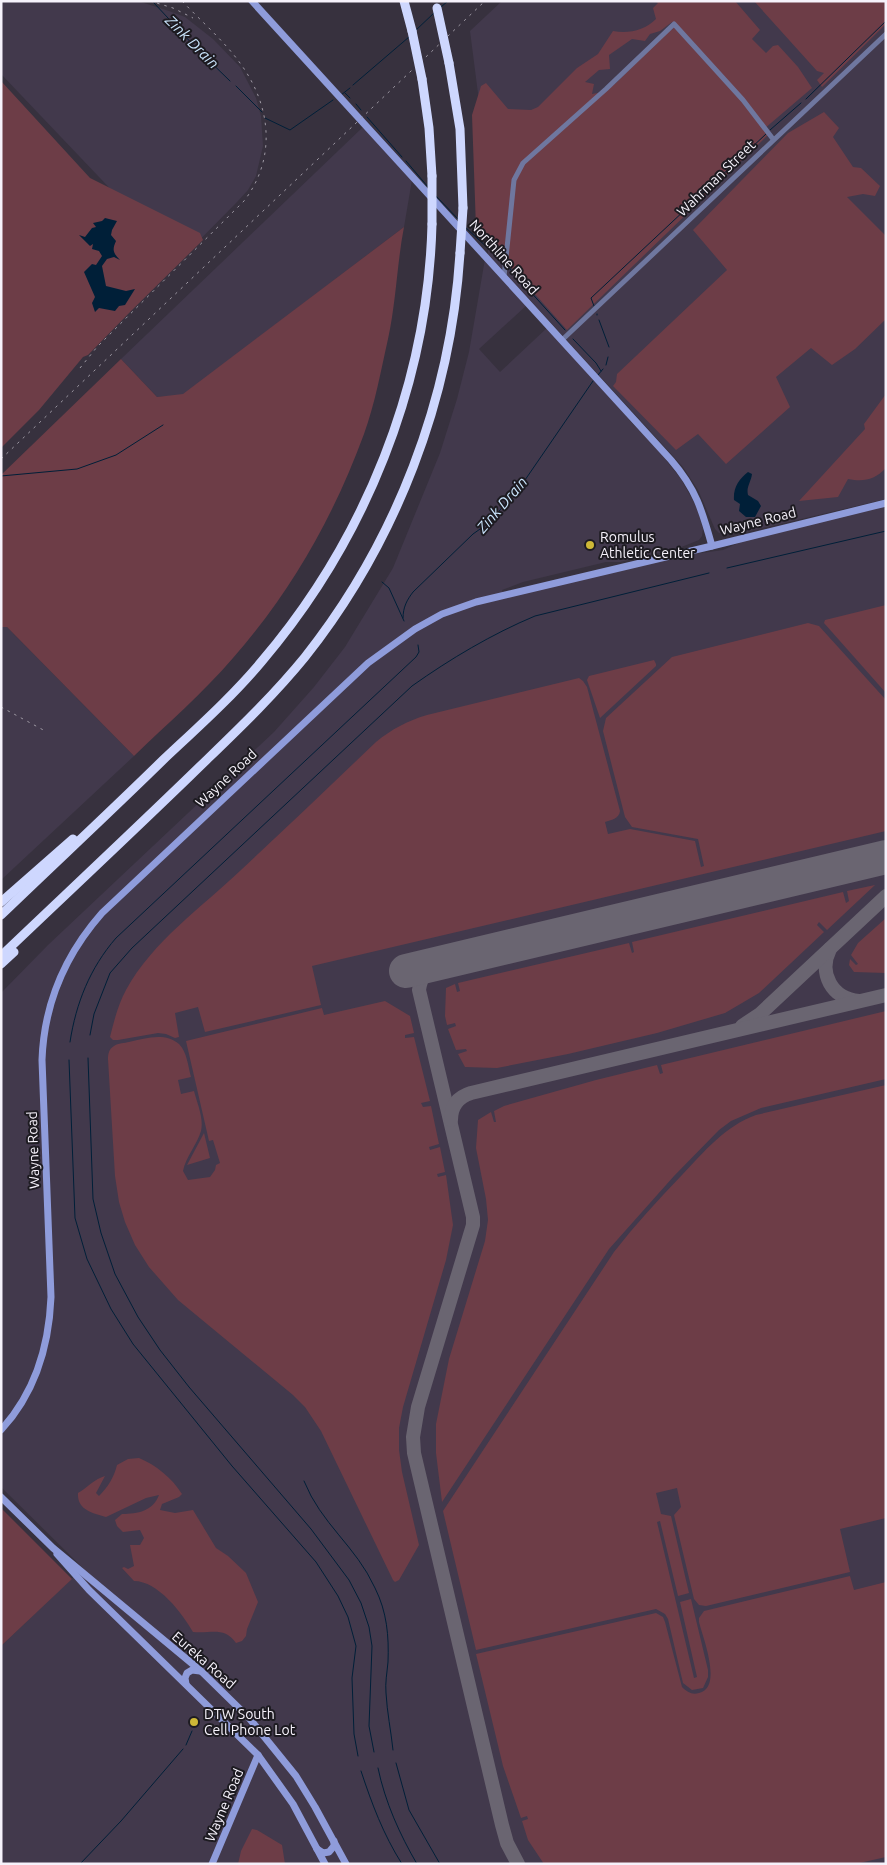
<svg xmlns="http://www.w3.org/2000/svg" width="887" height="1865" font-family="Ubuntu,sans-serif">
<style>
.built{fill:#42394c}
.green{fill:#6d3d47;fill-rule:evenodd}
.water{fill:#001f38}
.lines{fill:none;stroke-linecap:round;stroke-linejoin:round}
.stream{stroke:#001f38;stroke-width:1}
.taxiway{stroke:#6a6571;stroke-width:14}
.runway{stroke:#6a6571;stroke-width:34}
.street{stroke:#6f779f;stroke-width:5}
.secondary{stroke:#8f9cdb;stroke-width:7}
.highway{stroke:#ced7fe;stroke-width:9}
.rail{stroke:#9e99a4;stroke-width:1;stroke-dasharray:2.5 5;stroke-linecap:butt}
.highway-bridge{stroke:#ced7fe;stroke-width:9}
.poi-dot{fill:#ceb837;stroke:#1d1b21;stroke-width:2}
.labels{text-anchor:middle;stroke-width:4;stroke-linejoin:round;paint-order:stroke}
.street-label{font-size:14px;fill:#f6f2fb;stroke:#1d1b21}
.poi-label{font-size:14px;fill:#f6f2fb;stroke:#1d1b21;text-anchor:start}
.water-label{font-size:15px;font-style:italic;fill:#cce7ff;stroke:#1d1b21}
</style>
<rect width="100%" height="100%" fill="#37313e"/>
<g class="built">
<polygon points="1,1 138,1 169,11 185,17 213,39 240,67 256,98 261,116 263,146 256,176 248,190 237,202 179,261 1,74"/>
<polygon points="502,1 886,1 886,499 742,533 726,534 719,533 715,529 698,490 683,467 488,254 485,148 470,31"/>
<polygon points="363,127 412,180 404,227 183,395 157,397 121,359"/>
<polygon points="485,259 527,305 479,349 500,372 548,327 621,408 630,421 658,450 681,479 697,508 703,529 702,536 699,540 679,548 620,562 606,562 523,582 502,590 505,597 680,556 723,550 743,541 886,505 886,1864 1,1864 1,1646 83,1568 1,1487 1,993 48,945 274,732 314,687 345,647 393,568 440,453 457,399 469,352"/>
<polygon points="1,627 7,627 134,756 1,880"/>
</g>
<g class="green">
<path d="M654 1H735L760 30 752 39 766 53 773 46 778 45 798 67 812 88 764 129 768 135 567 330 476 228 472 115 481 86 486 83 508 109 531 110 538 107 577 68 598 54 613 31C629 34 645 30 656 19L653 8 658 3ZM672 22 673 29 667 32 616 83 603 92 592 94 594 84 585 82 599 70 610 69 609 55 632 39 645 41 650 34 660 31Z"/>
<polygon points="754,1 886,1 886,24 822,87 817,80 824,73 817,71"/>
<polygon points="1,81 90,178 200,233 203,240 131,311 88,355 83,357 39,410 1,448"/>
<polygon points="824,112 839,128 833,137 853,167 861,168 880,186 875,196 863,194 847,197 886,236 886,319 855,349 832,365 811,348 776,377 790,407 726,464 698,434 676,450 613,386 616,382 617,374 727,270 693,230 788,133"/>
<path d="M404 227C397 263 396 303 388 339 381 370 375 404 364 434 334 516 291 592 233 658 203 693 167 724 134 756L7 627H1V475L121 359 157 397 183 394Z"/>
<path d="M886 394V468C874 480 864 482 848 479L838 497 799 501 865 429 864 424Z"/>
<polygon points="886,605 886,693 824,623 825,620"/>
<path d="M808 623 819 626 886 700V831L312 966 321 1005 205 1032 198 1007 175 1013 179 1037 175 1038 166 1034 158 1033 118 1040H113L110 1037C114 1021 118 1005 126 990 153 941 201 908 241 870 286 828 331 785 376 742 392 729 407 721 427 715L579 678 583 681 587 687 620 811C619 819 611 820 605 822L608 834 630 829 695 841 701 867 704 866 698 839 632 827 625 817 603 731 606 718 672 657Z"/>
<polygon points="654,660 656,664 656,666 600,718 587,680 589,676"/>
<polygon points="875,885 827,930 819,922 817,925 824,932 759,993 725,1013 657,1033 568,1054 497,1068 465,1067 458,1054 467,1051 466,1049 456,1050 448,1029 456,1026 455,1023 447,1025 445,1016 446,988 455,984 457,992 460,991 458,983 629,943 632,953 634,952 632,942 843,892 846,903 849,901 847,891"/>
<polygon points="886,918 886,973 854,972 849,965 850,959 856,965 858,964 851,955 858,943"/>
<path d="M385 1001 410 1016 414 1033 405 1035V1038L414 1037 430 1101 421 1103 423 1107 431 1106 439 1144 429 1147 430 1150 440 1147 445 1172 437 1174 438 1177 446 1175 453 1225 446 1260 403 1407 399 1428V1450L402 1472 419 1545 399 1580 395 1582 393 1580 321 1431 305 1407 293 1395 178 1300 149 1267 135 1245 125 1222 119 1202 115 1176 108 1059C108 1054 109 1049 114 1046 118 1043 125 1043 129 1042 146 1038 165 1032 179 1044 187 1052 188 1066 191 1077L178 1080 181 1094 194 1091C197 1103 204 1118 201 1131 197 1145 186 1156 183 1171L188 1180 210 1177 215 1170 216 1165 220 1163 213 1140 209 1141 186 1041 322 1008 324 1015Z"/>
<polygon points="886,1011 886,1079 761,1108 731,1121 719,1130 674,1176 609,1249 442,1502 436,1453 436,1424 449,1359 485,1241 488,1220 486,1199 476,1148 478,1120 491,1112 494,1122 496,1122 494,1111 504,1106 596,1080 657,1065 660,1074 663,1073 661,1065"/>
<path d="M886 1085V1518L840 1529 850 1572 706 1606 699 1605 694 1599 674 1515 681 1507 677 1488 656 1493 661 1514 671 1516 689 1593 678 1596 660 1521 657 1522 694 1678 697 1677 680 1602 691 1599 708 1670V1677L703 1688 692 1690 683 1683 668 1619 665 1614 656 1609 476 1650 443 1511 614 1252C635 1225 658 1200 682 1175 705 1151 725 1126 756 1115Z"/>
<polygon points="204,1133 210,1158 187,1165"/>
<path d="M139 1458C156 1465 172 1478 182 1494L179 1497 162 1504 160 1510 175 1513 193 1510 216 1548 228 1556 246 1573 258 1602 247 1629 246 1636 242 1641 236 1643C224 1626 211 1634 193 1632 182 1613 158 1581 134 1581L122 1568 124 1567 128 1569 134 1566 130 1545H140L144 1538 140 1530 123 1532 117 1526 115 1520 122 1514C138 1514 153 1511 159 1495L146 1498 106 1517C92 1513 77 1510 78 1493 87 1488 94 1479 105 1476L96 1493 99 1496C108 1487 114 1477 117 1465L128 1459Z"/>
<polygon points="1,1508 72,1579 1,1646"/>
<path d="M850 1576 854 1590 886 1582V1857L855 1864H544L528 1840 522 1821 528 1819 527 1816 521 1818 503 1766 476 1654 656 1613 663 1617 665 1622 682 1687C687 1692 692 1695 699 1693 723 1688 703 1638 699 1622V1618L704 1611Z"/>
<polygon points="252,1829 257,1830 282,1845 285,1864 238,1864 241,1851"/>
</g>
<g class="water">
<path d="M105 218 117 221 112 230 111 235 116 241C112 250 113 253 120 260L114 257 107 259 102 266 106 286 126 291 135 289 125 305 119 306 115 311 99 308 95 312 92 303 95 297 84 272 92 264 96 265 102 256 99 251 92 249 93 244 90 246 79 235 85 237 92 228 96 227 93 223 102 221Z"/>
<path d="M748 472 752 474C751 482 746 487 748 495L758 501 761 506 755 517H746L739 511 740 504 734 500C733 488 739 479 748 472Z"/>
</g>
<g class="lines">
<g class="stream">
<polyline points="154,3 196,48 230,81"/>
<polyline points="441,7 448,1"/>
<polyline points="415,31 434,13"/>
<polyline points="353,85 409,37"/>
<polyline points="236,86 262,112"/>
<polyline points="345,93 350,98"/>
<polyline points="341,95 350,88"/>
<polyline points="806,99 886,21"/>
<polyline points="356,104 361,110"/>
<polyline points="367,117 402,157"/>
<polyline points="265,118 290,130 333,100"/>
<polyline points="770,130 801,103"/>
<polyline points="406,161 428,187"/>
<polyline points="436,196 459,220"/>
<polyline points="465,227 503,262"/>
<polyline points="509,268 565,330"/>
<polyline points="594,306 591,298 766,134"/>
<polyline points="597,314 597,315"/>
<polyline points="599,320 609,347"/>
<polyline points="573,339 596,363 601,371"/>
<polyline points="606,365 608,357"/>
<polyline points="598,375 603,369"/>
<polyline points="1,476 77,469 116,455 163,425"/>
<polyline points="727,568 886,531"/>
<polyline points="382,582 389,588 404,621"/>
<path d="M403 618C403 607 407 600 413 592L473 534 490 522 525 480 593 381"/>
<path d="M90 1035 94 1014 110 973 132 948 412 686C450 659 492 634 535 616L709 573"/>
<path d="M70 1042C76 1003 90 968 116 938L416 657 419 652 418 645"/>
<polyline points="88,1058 93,1199 101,1233 115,1274 138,1317 160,1350 189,1387 311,1529 349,1580 361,1603 369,1627 372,1646 369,1726 374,1752"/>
<polyline points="69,1060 75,1218 87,1259 111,1309 133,1344 232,1466 316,1562 338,1596 348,1617 356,1646 352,1678 354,1734 358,1756"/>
<path d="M304 1481C321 1524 356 1546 375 1588 387 1612 389 1636 388 1662 387 1673 385 1683 386 1693 387 1712 391 1731 393 1750"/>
<polyline points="186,1745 192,1731"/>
<polyline points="396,1763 409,1810 440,1864"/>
<path d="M378 1768C385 1802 400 1835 417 1864"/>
<path d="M361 1771C372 1804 383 1834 402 1864"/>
<polyline points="80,1864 121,1821 183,1749"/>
</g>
<g class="taxiway">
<path d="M830 949C818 973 832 999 859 1001"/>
<path d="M439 964C427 968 421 976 419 990L473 1217V1225L418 1407 413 1437 414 1453 502 1825 507 1843 518 1864"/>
<polyline points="742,1026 760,1014 886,896"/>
<path d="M451 1120C451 1106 458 1097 471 1093L886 995"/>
</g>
<polyline class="runway" points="406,971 886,857"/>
<g class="street">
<polyline points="504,277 514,180 523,163 606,89 674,24 743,100 773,139"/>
<polyline points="562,340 886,34"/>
</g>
<g class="secondary">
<path d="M252 1 671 460C696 489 702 510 712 546"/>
<path d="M1 1430C35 1393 49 1346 51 1297L42 1060C44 1004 65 955 102 913L368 663 415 629 442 614 476 602 712 546 886 503"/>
<polyline points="1,1497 53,1548 201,1671 249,1718 296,1776 315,1807 346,1864"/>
<polyline points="57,1554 89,1590 258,1755 293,1804 325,1864"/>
<polyline points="186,1684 185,1678 187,1673 192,1670 200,1671"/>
<polyline points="317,1849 323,1853 329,1852 334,1846 334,1841"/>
<polyline points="212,1864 258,1755"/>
</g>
<g class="highway">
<polyline points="404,1 412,31"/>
<polyline points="449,63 460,129 463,208"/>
<polyline points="422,79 429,128 432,176"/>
<polyline points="1,902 73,839"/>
<path d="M1 915C55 863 110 812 163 760 197 728 232 697 262 661 365 540 428 384 432 224"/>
<path d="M1 956C64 896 128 836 190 776 230 737 270 700 305 657 396 542 451 399 460 253"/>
<polyline points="1,964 14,952"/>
</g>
<g class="rail">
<polyline points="150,1 173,8 193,18"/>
<path d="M80 368 97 347 244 201C277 158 271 105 240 63 225 42 200 20 182 1"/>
<polyline points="1,459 485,1"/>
<polyline points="1,707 47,732"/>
</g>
<g class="highway-bridge">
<polyline points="437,8 449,63"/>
<polyline points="412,31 422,79"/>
<polyline points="432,224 432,176"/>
<polyline points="460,253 463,208"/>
</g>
</g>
<g class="poi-dot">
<circle cx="590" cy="545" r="5"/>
<circle cx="194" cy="1722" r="5"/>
</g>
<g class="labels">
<g class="street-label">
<text transform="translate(716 178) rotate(-44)" y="5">Wahrman Street</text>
<text transform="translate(504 257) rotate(48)" y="5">Northline Road</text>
<text transform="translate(758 521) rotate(-14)" y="5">Wayne Road</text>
<text transform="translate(226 778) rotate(-43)" y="5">Wayne Road</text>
<text transform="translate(33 1150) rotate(-92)" y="5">Wayne Road</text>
<text transform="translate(204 1660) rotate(41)" y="5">Eureka Road</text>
<text transform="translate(224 1805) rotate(-67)" y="5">Wayne Road</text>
</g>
<g class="poi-label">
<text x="600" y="542">Romulus<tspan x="600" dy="16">Athletic Center</tspan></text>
<text x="204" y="1719">DTW South<tspan x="204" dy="16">Cell Phone Lot</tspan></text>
</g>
<g class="water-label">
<text transform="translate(192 42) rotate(45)" y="5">Zink Drain</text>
<text transform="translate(502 505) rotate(-49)" y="5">Zink Drain</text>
</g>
</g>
<rect width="887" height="1865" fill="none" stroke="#f6f2fb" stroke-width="5"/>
</svg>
